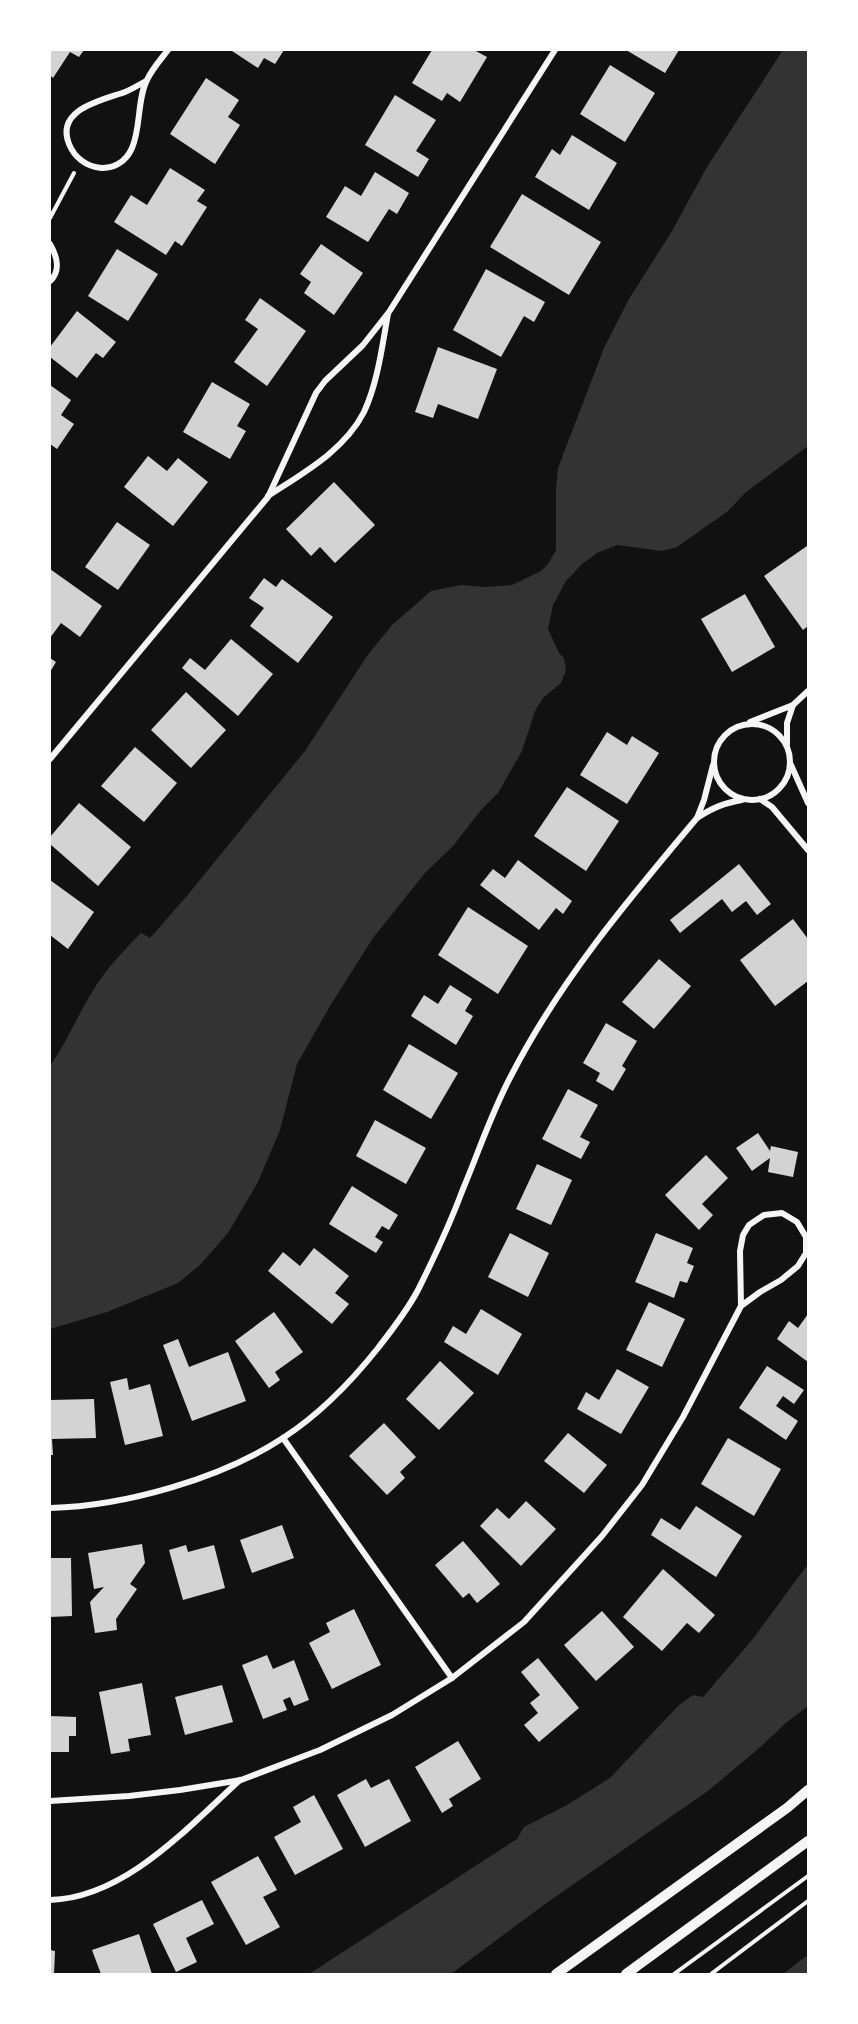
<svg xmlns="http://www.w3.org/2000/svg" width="858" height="2024" font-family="Jost,sans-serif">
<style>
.water{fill:#333}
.building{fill:#d3d3d3}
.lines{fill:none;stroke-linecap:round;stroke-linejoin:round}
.path{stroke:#f5f5f5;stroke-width:4}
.minor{stroke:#f5f5f5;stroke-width:6}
.tertiary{stroke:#f5f5f5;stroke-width:10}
</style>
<rect width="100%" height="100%" fill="#111"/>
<g class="water">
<path d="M783 50H808V446L746 492 728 511 677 547 662 551 617 545 597 553 582 564 566 581 553 605 548 629 559 653 564 658 566 670 561 683 543 698 535 711 522 751 498 793 481 810 453 846 425 873 373 938 330 1006 297 1064 280 1130 258 1182 228 1233 200 1265 178 1283 107 1312 50 1329V1066C68 1040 80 1010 97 984 110 965 125 949 141 933L150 938 186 897 305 751 367 656 392 625 431 591 461 585 484 587 512 585 541 571 548 564 556 550V490L558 468 604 348 629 299 672 231 707 167Z"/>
<polygon points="808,1564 808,1706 787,1722 757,1750 708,1791 545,1904 451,1974 309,1974 517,1839 524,1827 567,1805 610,1778 679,1705 693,1695 703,1697 752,1640"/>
<polygon points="808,1955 808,1974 783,1974"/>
</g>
<g class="building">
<polygon points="50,50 84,50 79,57 70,52 53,78 50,75"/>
<polygon points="233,50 284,50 275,64 264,58 258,68 232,51"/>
<polygon points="432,50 474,50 487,57 460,102 447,93 442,101 412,83"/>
<polygon points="626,50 679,50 665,73"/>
<polygon points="610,65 655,93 625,142 580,114"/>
<polygon points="206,78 239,100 228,117 240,125 215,164 170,134"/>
<polygon points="395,95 436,120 416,151 429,159 418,177 365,145"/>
<polygon points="572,135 617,163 589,210 535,177 552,149 560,155"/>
<polygon points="170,168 205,190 197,201 207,207 182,246 175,241 166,255 114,222 131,195 147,205"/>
<polygon points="375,172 409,193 397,214 389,209 368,242 326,217 345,186 361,196"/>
<polygon points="522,194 601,242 569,295 490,247"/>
<polygon points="321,244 363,273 334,315 304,293 311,282 300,274"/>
<polygon points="117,249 158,274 128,321 88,296"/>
<polygon points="486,269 545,302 534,322 524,316 501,357 453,330"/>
<polygon points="260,298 306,331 267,386 234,362 258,329 245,320"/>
<polygon points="77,311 116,342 103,358 96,353 77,378 50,357 50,347"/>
<polygon points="438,347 497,369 478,419 438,404 433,418 415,412"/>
<polygon points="212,382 250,404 237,426 246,431 230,459 183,432"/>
<polygon points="50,385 71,400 61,415 74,424 57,449 50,444"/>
<polygon points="148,456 167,471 178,458 208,482 173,526 124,487"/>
<polygon points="334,482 375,525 335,563 320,547 311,556 286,529"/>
<polygon points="117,522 150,545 118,590 85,567"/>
<polygon points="807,546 808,549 808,626 803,630 764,576"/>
<polygon points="50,569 102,606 80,637 61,623 50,638"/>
<polygon points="264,578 276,587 282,579 333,617 298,663 250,626 264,608 249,598"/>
<polygon points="745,594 775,647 732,672 701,619"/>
<polygon points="231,639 273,674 238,716 182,668 190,658 205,670"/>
<polygon points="50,658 56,662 50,672"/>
<polygon points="186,692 226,730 191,768 151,730"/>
<polygon points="607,732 627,745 632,736 659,753 627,804 580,775"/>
<polygon points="135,747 177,783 144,822 101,786"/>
<polygon points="567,787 619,821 586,871 534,836"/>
<polygon points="79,803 131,847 98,886 50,844 50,837"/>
<polygon points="518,860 572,901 563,914 556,908 539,930 480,885 493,869 505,878"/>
<polygon points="739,864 771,904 757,915 746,901 732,912 722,899 680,933 670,920"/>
<polygon points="50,880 94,912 68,949 50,935"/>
<polygon points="468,907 528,946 498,994 438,955"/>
<polygon points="793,919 808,939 808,981 775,1006 740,960"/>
<polygon points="659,959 691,986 654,1029 622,1002"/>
<polygon points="450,985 472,999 465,1011 473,1016 456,1045 411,1016 424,995 438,1004"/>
<polygon points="606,1023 637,1041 622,1066 626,1069 613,1091 596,1081 600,1073 583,1063"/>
<polygon points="409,1044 458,1073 431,1119 383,1090"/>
<polygon points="568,1089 598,1105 580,1137 590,1142 581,1159 542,1139"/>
<polygon points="375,1120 426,1148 406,1184 356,1156"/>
<polygon points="758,1133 770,1151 771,1146 798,1152 793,1177 768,1172 770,1158 752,1171 736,1148"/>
<polygon points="706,1155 728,1178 702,1204 713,1215 699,1230 665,1195"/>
<polygon points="537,1164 572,1180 551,1225 516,1209"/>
<polygon points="352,1186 398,1215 389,1230 382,1226 375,1237 383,1242 376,1253 329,1224"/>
<polygon points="510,1233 549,1253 528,1297 488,1277"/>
<polygon points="656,1233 693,1248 687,1263 694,1266 687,1283 680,1281 674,1298 635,1282"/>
<polygon points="314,1248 349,1276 335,1293 349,1304 332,1324 268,1271 283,1252 300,1266"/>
<polygon points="649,1302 685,1319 662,1367 626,1350"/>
<polygon points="481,1309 522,1334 498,1375 444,1342 453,1326 466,1334"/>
<polygon points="274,1312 303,1352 275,1372 280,1380 269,1388 235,1341"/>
<polygon points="808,1314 808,1362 777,1339 789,1321 798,1328"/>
<polygon points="178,1339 189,1367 228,1352 246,1401 192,1421 163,1345"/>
<polygon points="440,1361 474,1393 439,1430 406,1399"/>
<polygon points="767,1366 804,1390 794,1404 783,1396 776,1406 798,1421 786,1440 739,1408"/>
<polygon points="617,1369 649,1387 621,1434 577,1409 586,1392 599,1400"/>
<polygon points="127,1378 129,1390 150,1384 163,1436 125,1445 110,1382"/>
<polygon points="94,1399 96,1438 52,1439 53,1455 50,1455 50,1400"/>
<polygon points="384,1423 416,1457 400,1472 405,1478 387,1495 349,1456"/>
<polygon points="568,1433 607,1465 584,1493 544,1461"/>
<polygon points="728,1438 781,1469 754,1516 701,1484"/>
<polygon points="526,1501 556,1529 521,1566 480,1526 497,1508 509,1519"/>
<polygon points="696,1506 742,1536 716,1577 651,1535 661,1518 680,1530"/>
<polygon points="282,1525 294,1558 252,1573 240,1540"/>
<polygon points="463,1541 500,1584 477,1603 469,1593 463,1598 435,1565"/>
<polygon points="142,1544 145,1563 130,1584 137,1589 116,1619 117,1630 95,1633 90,1602 104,1587 94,1589 88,1553"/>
<polygon points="186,1545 188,1552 214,1545 225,1588 183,1600 169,1550"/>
<polygon points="50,1558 71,1558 72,1616 50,1617"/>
<polygon points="663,1569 715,1615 699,1633 687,1623 662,1651 623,1617"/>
<polygon points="354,1609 381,1665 332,1689 309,1643 330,1632 326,1623"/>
<polygon points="602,1611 634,1647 596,1681 564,1645"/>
<polygon points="267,1655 273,1669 294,1660 309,1700 294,1706 290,1697 283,1700 287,1710 263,1719 242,1665"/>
<polygon points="538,1658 579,1708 539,1742 524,1725 538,1713 530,1703 540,1695 521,1672"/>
<polygon points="142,1683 151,1735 128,1739 130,1751 111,1754 99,1692"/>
<polygon points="222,1685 233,1722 185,1735 175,1697"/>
<polygon points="50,1716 76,1717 76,1736 69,1736 69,1752 50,1752"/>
<polygon points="458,1741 481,1779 449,1799 453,1806 442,1813 415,1767"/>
<polygon points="366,1779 371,1788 389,1779 411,1821 365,1847 337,1795"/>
<polygon points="314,1795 343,1849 295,1875 274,1837 301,1822 293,1807"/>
<polygon points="258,1856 277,1890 263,1897 280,1927 246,1945 211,1882"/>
<polygon points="202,1900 214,1924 186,1938 197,1962 176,1972 153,1924"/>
<polygon points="139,1934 152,1974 101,1974 92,1950"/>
<polygon points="50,1950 55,1951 54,1974 50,1974"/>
</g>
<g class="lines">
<g class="path">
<polyline points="50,218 74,173"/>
<polyline points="674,1974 808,1876"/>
<polyline points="711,1974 808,1901"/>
</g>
<g class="minor">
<path d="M146 81C139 85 132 89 125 92 103 100 55 109 69 144 80 172 119 178 132 148 141 128 137 99 147 80 152 69 161 59 168 50"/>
<path d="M50 244C57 256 61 271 50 281"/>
<path d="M268 496C303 473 344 451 364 412 378 382 382 346 388 314"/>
<polyline points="793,705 808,691"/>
<polyline points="750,722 793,705 787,723 787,744"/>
<circle cx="752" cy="762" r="38"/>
<polyline points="50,759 268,497 316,393 325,381 363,345 389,312 555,50"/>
<path d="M713 765 704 800 697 818C712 808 724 803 742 800"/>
<polyline points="791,765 808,803"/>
<polyline points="760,799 772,807 808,850"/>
<polyline points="283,1438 452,1678"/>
<path d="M50 1508C125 1506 220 1479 283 1438 320 1414 351 1382 378 1348 392 1330 407 1311 418 1290 434 1258 450 1224 463 1189 479 1151 492 1111 512 1074 561 979 629 899 697 818"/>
<polyline points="50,1801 129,1796 180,1790 241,1780 320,1750 392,1715 452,1678 524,1622 602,1536 642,1485 683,1417 741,1306 760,1292 781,1280 798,1266 806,1253 806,1237 797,1222 782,1213 764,1215 749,1225 743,1235 740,1251 741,1306"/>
<path d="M50 1900C125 1898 188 1827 240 1780"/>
</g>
<g class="tertiary">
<polyline points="556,1974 787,1808 808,1790"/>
<polyline points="626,1974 808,1841"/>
</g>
</g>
<rect width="858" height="2024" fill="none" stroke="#ffffff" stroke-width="102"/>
</svg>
